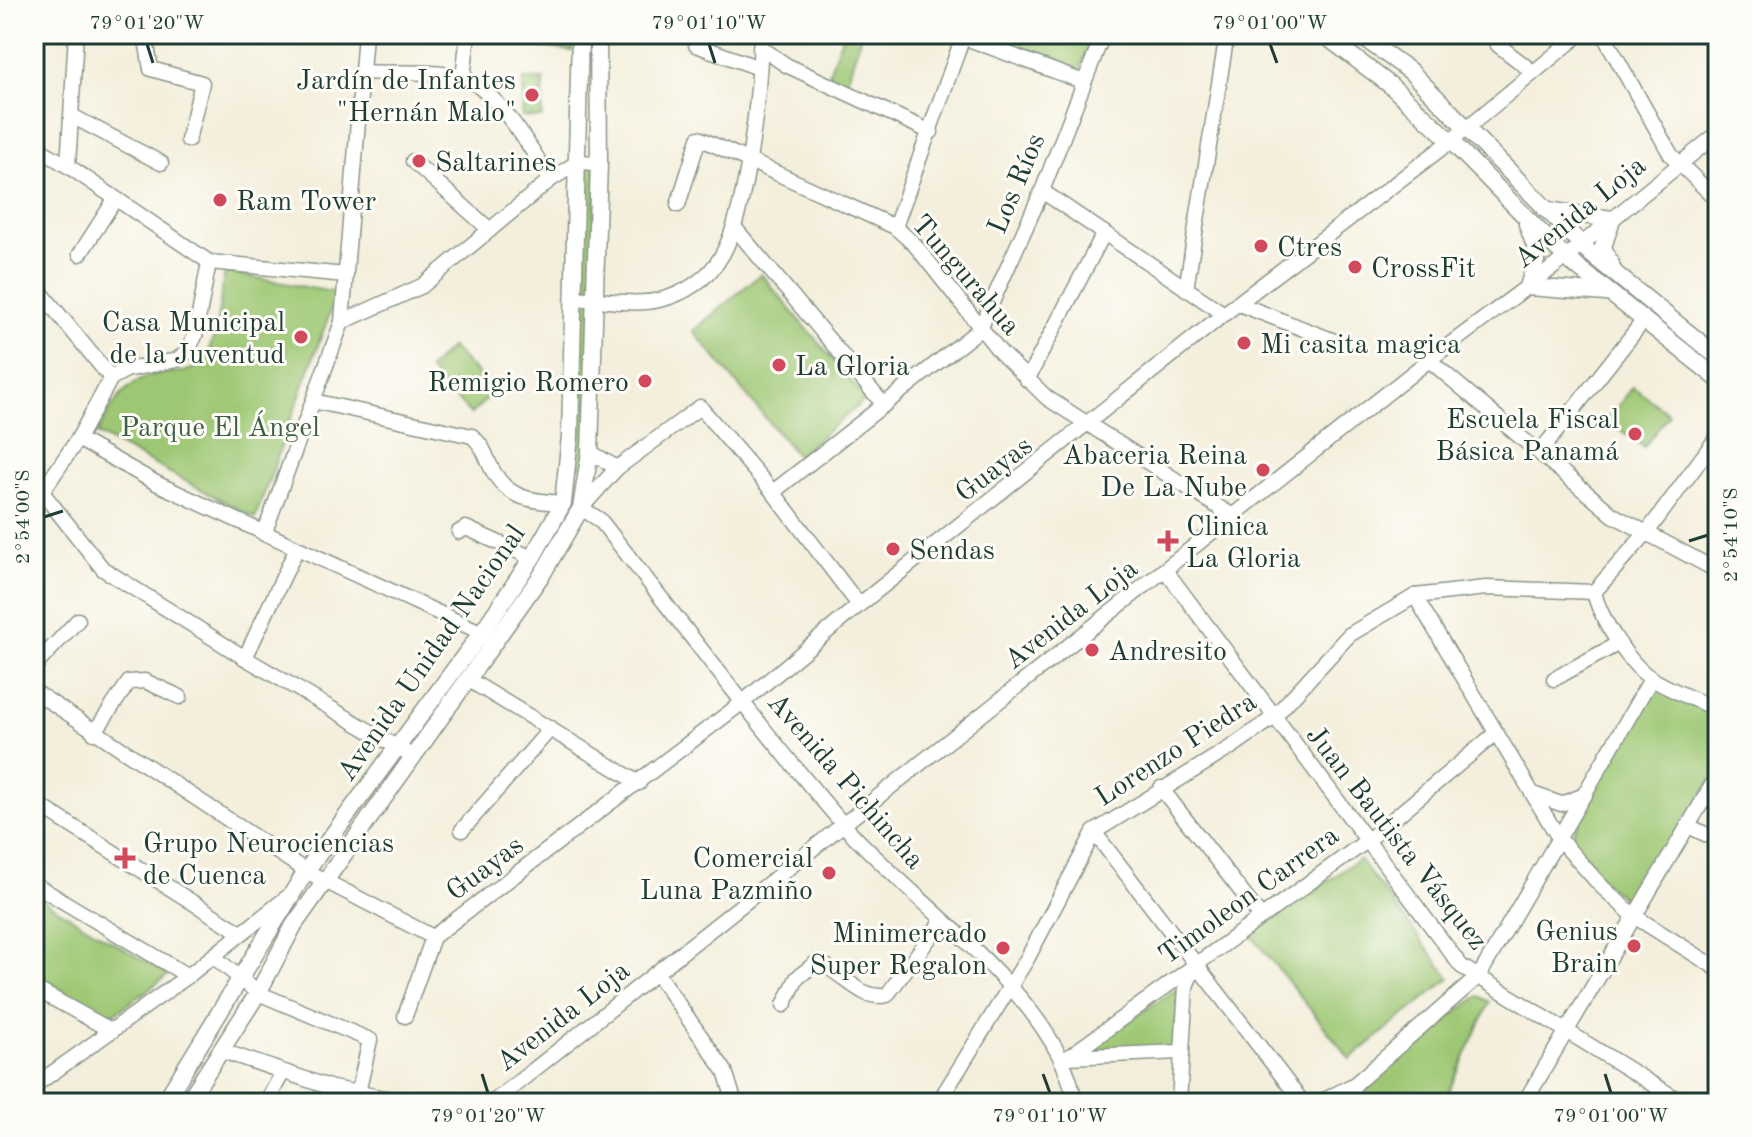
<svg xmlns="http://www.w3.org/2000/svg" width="1752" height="1137" font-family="'Old Standard TT',serif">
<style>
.green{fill:#9ec773;stroke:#5e8254;stroke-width:2}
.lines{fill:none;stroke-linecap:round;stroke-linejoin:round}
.minor-casing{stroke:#8a9688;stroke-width:17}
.major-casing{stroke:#8a9688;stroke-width:19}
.minor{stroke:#fff;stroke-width:14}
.major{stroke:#fff;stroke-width:16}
.ticks{fill:none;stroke:#1f3d34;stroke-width:3}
.poi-dot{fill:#d1495b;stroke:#fdfcf7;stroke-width:3}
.labels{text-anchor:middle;stroke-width:6;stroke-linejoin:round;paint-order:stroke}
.poi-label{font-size:28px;fill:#1f3d34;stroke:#fdfcf7;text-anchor:start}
.street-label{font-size:28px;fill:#1f3d34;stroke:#fdfcf7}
.park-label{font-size:28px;fill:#3f6044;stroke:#fdfcf7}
.neatline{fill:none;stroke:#1f3d34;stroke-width:3}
.ticks-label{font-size:20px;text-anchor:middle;fill:#1f3d34}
</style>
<rect width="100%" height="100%" fill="#fdfcf7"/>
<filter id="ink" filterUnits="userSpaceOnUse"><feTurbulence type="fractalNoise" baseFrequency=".0125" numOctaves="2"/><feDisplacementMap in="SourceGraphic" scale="16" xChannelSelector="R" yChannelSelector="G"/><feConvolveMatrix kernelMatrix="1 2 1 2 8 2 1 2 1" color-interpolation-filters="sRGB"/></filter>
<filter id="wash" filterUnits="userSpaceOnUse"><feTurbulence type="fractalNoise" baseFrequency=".006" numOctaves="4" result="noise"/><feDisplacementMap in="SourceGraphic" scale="32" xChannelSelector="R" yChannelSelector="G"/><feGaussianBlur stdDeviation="1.8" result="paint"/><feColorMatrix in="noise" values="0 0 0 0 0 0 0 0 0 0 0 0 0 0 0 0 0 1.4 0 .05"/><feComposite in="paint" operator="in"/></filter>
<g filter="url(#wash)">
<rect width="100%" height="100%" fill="#f4efdc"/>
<g class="green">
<polygon points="475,34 571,34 573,51 475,39"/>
<polygon points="843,34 861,34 847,82 828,75"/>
<polygon points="983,34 1094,34 1079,72"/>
<polygon points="524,79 544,80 542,118 522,117"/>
<polygon points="580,164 597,165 588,466 577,466"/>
<path d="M225 272 337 293 255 518 97 434C109 408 125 381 156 374 172 371 189 376 202 362 216 348 221 292 225 272Z"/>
<polygon points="761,274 866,399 797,456 693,331"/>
<polygon points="451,347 495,391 471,414 428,370"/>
<polygon points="1633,387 1669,414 1644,447 1607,420"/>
<polygon points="1653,685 1718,715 1718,769 1635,909 1605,883 1570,838"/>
<polygon points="1359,859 1450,978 1350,1059 1251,935"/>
<polygon points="34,895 168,975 110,1017 34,973"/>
<polygon points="1180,987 1173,1049 1081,1052"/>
<polygon points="1479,996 1490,1002 1445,1099 1358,1103 1387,1062"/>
</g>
</g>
<g filter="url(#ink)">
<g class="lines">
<g class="minor-casing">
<g id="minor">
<polyline points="76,34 68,166 209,262 346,275"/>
<polyline points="145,34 151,69 202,83 188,140"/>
<polyline points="702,34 696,45 759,68"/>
<polyline points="1491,34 1498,45 1533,72"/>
<polyline points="1603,34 1671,155 1718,201"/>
<polyline points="963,37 1084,82"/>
<polyline points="760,47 786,65 931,132"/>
<path d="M361 72C392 74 431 70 461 77 494 86 534 152 550 180"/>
<polyline points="463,78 468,34"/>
<polyline points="72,116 161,163"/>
<polyline points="34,146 68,166"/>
<polyline points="413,161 490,230"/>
<polyline points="1042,191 1224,314"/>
<polyline points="678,205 699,138 895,227 915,245 1000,352 1047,398 1234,517"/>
<polyline points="734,227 884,405"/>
<polyline points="895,227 964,34"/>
<polyline points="80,254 114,201"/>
<polyline points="34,284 111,378"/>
<polyline points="1186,289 1227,34"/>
<path d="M574 298C600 299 634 306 659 300 684 295 710 277 722 255 748 209 760 89 761 34"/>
<polyline points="1239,304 1337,342"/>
<polyline points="342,322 422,286 550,180 578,162 599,163"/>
<polyline points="1429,360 1613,515 1718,571"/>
<polyline points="1027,380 1104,233"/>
<path d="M313 401 472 436C482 445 484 451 489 463 504 498 528 501 563 503"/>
<polyline points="78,439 158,484 489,636"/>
<polyline points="590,452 617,468"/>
<polyline points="1540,452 1644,320"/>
<polyline points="42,492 103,569 245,658 407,753"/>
<polyline points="773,492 980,329 1042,191 1103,34"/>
<polyline points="36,494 42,492 78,439 111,378 126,370 177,360 187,352 195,336 209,262"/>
<polyline points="459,532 466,528 532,558"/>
<polyline points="264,534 342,322 365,34"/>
<polyline points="1166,571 1461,966 1683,1103"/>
<path d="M1594 592C1600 618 1630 667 1654 680 1674 692 1697 700 1718 710"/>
<polyline points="1415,596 1560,840 1601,886 1634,916 1718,969"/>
<path d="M859 605 773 492 700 407 617 468 581 508 600 520C680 621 758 726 842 823 910 901 1060 999 1075 1103"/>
<polyline points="245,658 296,550"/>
<polyline points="34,667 78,620"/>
<polyline points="1554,679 1619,643"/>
<polyline points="469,680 639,783"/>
<polyline points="34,691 306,871 433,937"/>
<polyline points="94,733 129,682 145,681 180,697"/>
<polyline points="1161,788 1261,917"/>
<polyline points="1533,794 1561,804 1585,795"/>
<polyline points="34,802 241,933"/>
<polyline points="1688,826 1718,840"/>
<polyline points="462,830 551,728"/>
<polyline points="1094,832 1303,1103"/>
<polyline points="34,884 188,976"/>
<polyline points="433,937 743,702 859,605 1224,314 1451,141 1580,34"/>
<polyline points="213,956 258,993 370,1040 358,1093"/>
<polyline points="657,974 725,1071 735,1103"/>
<polyline points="34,988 112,1031"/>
<path d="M784 1005 797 978 817 962C842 970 860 1002 887 995L942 921"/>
<polyline points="405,1016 433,937"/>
<polyline points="222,1051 332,1088 412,1103"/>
<polyline points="1068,1057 1180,1052"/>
<polyline points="1063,1061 1368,840 1496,733"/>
<polyline points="34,1086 188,976 290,895"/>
<polyline points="266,1103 283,1072"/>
<polyline points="492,1103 1429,360 1555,266 1718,133"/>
<polyline points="938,1103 1027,959 1094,832 1233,746 1273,718 1349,635 1415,596 1486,588 1594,592 1648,531 1718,436"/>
<polyline points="1179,1103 1186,986 1194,968"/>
<polyline points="1319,1103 1355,1084"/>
<polyline points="1346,1103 1355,1084 1479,976 1651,679"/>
<polyline points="1524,1103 1718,775"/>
</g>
</g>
<g class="major-casing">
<g id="major">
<polyline points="1323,34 1390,85 1451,141 1566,258 1718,379"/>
<polyline points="1358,34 1410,71 1591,254 1718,357"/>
<polyline points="1546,210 1612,219 1603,247 1613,270"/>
<polyline points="1527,224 1538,254 1528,287 1606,293"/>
<polyline points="164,1103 306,871 482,632 532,558 563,503 570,436 580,34"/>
<polyline points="187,1103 258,993 294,925 543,573 581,508 590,452 599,163 598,34"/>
</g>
</g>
<use href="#minor" class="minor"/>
<use href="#major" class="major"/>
</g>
</g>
<path class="ticks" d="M147 44 153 63M709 44 715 63M1270 44 1277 63M44 517 63 511M1689 541 1708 535M482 1074 488 1093M1043 1074 1050 1093M1605 1074 1611 1093"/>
<g class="poi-dot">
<circle cx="532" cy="95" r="8"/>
<circle cx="419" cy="161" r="8"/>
<circle cx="220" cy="200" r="8"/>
<circle cx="1261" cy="246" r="8"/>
<circle cx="1355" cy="267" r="8"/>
<circle cx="301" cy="337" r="8"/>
<circle cx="1244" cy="343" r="8"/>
<circle cx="779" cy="365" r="8"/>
<circle cx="645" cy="381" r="8"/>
<circle cx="1635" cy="434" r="8"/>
<circle cx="1263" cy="470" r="8"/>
<path d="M1164 529h8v8h8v8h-8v8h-8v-8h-8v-8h8z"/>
<circle cx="893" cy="549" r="8"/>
<circle cx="1092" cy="650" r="8"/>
<path d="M121 846h8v8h8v8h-8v8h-8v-8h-8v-8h8z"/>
<circle cx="829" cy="873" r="8"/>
<circle cx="1634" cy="946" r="8"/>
<circle cx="1003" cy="948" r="8"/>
</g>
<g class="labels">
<g class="poi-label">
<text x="516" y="89" text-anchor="end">Jardín de Infantes<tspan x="516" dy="32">"Hernán Malo"</tspan></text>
<text x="435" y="171">Saltarines</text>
<text x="236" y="210">Ram Tower</text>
<text x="1277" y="256">Ctres</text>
<text x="1371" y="277">CrossFit</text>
<text x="285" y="331" text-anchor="end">Casa Municipal<tspan x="285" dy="32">de la Juventud</tspan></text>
<text x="1260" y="353">Mi casita magica</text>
<text x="795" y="375">La Gloria</text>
<text x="629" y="391" text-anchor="end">Remigio Romero</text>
<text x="1619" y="428" text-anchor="end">Escuela Fiscal<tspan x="1619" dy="32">Básica Panamá</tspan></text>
<text x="1247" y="464" text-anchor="end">Abaceria Reina<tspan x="1247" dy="32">De La Nube</tspan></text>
<text x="1186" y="535">Clinica<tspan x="1186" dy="32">La Gloria</tspan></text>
<text x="909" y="559">Sendas</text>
<text x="1108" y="660">Andresito</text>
<text x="143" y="852">Grupo Neurociencias<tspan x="143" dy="32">de Cuenca</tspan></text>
<text x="813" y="867" text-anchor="end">Comercial<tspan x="813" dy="32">Luna Pazmiño</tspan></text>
<text x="1618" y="940" text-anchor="end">Genius<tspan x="1618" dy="32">Brain</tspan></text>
<text x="987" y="942" text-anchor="end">Minimercado<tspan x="987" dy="32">Super Regalon</tspan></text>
</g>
<g class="street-label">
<text transform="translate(1015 183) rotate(-67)" y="10">Los Ríos</text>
<text transform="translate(1579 211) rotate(-39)" y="10">Avenida Loja</text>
<text transform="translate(967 274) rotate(49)" y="10">Tungurahua</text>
<text transform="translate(993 468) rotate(-38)" y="10">Guayas</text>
<text transform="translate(1070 613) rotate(-38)" y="10">Avenida Loja</text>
<text transform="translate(430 652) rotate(-55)" y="10">Avenida Unidad Nacional</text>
<text transform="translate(1175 748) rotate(-33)" y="10">Lorenzo Piedra</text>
<text transform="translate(847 780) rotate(49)" y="10">Avenida Pichincha</text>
<text transform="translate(1398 837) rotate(52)" y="10">Juan Bautista Vásquez</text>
<text transform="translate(484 867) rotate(-37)" y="10">Guayas</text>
<text transform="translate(1248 894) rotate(-36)" y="10">Timoleon Carrera</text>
<text transform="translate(562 1015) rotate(-38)" y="10">Avenida Loja</text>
</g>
<g class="park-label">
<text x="220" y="436">Parque El Ángel</text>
</g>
</g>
<rect width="1752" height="1137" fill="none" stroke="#fdfcf7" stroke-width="88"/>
<rect x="44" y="44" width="1664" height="1049" class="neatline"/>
<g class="ticks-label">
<text x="147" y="29">79°01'20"W</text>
<text x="709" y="29">79°01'10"W</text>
<text x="1270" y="29">79°01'00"W</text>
<text transform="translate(22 517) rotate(-90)" y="7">2°54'00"S</text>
<text transform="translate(1730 535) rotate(-90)" y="7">2°54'10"S</text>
<text x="488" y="1122">79°01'20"W</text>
<text x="1050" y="1122">79°01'10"W</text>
<text x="1611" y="1122">79°01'00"W</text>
</g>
</svg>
